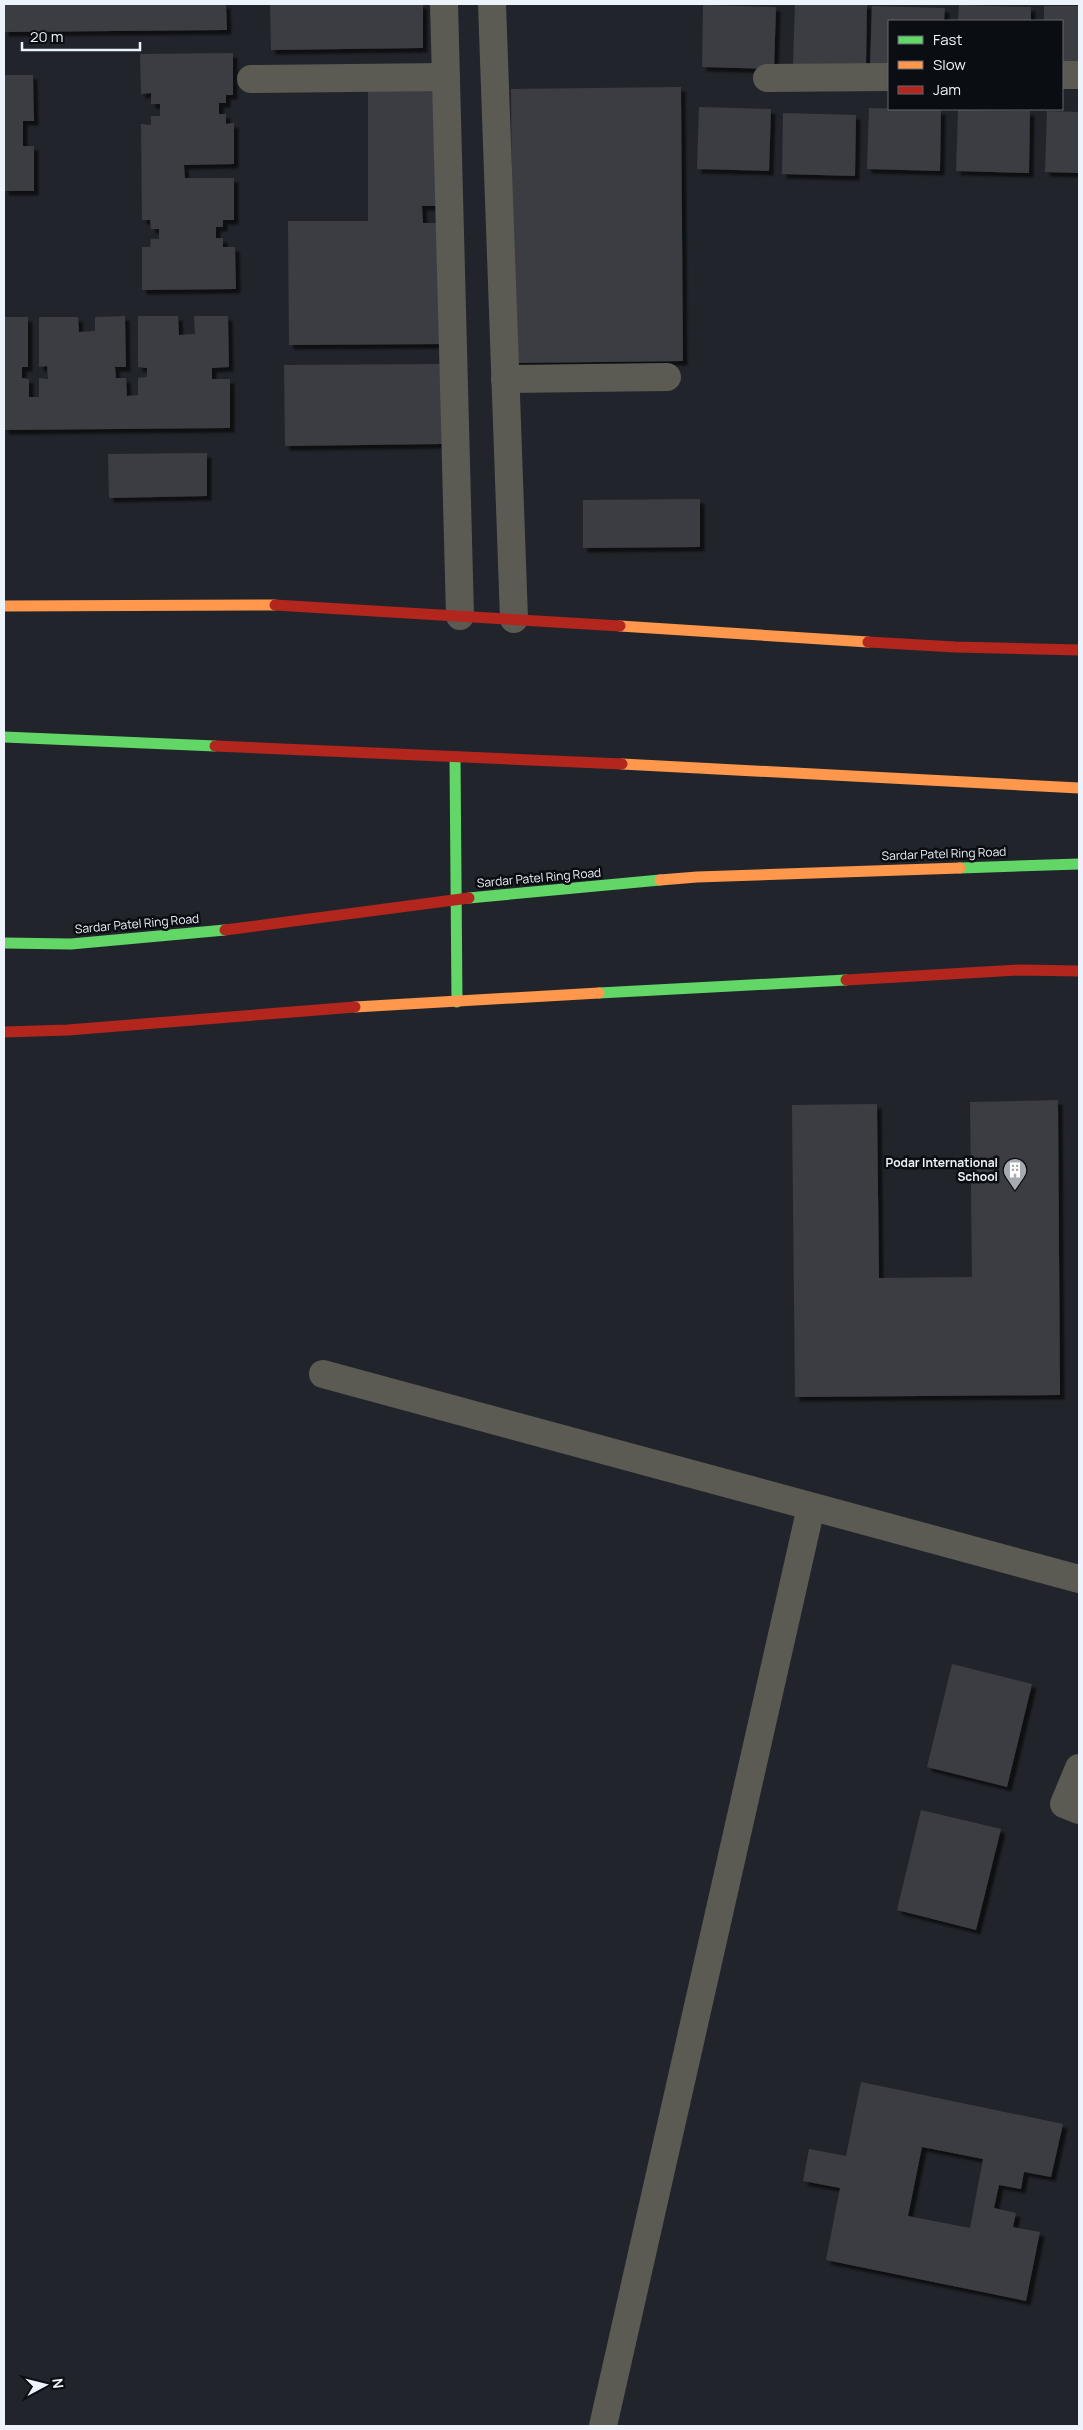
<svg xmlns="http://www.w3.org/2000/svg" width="1083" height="2430" font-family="Manrope,sans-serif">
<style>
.building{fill:#3b3d42;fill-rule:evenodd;filter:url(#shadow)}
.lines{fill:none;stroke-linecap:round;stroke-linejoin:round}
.street{stroke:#5b5a53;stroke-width:28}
.fast{stroke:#63d668;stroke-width:11}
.slow{stroke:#ff974d;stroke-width:11}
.jam{stroke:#b3261e;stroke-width:11}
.labels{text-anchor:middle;stroke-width:5;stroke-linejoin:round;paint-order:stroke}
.street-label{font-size:12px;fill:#edf3fa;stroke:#0a0d12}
.poi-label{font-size:12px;font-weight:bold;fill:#edf3fa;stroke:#0a0d12;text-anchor:end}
</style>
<defs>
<filter id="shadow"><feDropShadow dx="4.5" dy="4.5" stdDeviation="1" flood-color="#0009"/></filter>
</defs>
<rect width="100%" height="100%" fill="#21252b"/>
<g class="building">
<polygon points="4,4 226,4 227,30 4,32"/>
<polygon points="270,4 423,4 423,48 271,50"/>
<polygon points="795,4 867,4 866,66 793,64"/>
<polygon points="703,5 776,7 774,69 702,67"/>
<polygon points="959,5 1031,7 1031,21 958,21"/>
<polygon points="872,6 945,8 944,21 889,21 889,68 870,68"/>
<polygon points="1044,6 1079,6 1079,68 1062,67 1062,21 1044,21"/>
<polygon points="233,53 233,95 226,95 226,103 219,103 219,114 226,114 226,124 234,123 234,164 184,165 185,178 234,178 234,220 223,220 223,227 216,227 216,238 223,238 223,247 235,247 236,289 142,290 142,247 150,247 151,239 159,239 159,229 151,229 150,220 142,220 141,124 151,125 151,116 160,116 160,104 151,104 151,93 141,94 140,54"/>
<polygon points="4,75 33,75 34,121 23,121 23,146 34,146 34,191 4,191"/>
<polygon points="681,87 683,361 513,363 511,89"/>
<polygon points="368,91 445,91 446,206 422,206 423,223 446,223 447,344 289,345 288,221 368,221"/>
<polygon points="699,107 771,109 769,171 697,169"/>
<polygon points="869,108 941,110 940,171 867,169"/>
<polygon points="958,110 1030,111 1029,173 956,171"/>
<polygon points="1047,111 1079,112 1079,173 1045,172"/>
<polygon points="783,113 856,115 855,176 782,174"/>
<polygon points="125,316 126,367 115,367 116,378 126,378 127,396 138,395 138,378 147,377 147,368 138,367 138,316 178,316 179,335 195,334 194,316 228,316 229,367 212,368 212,379 230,379 230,428 4,430 4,317 28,317 28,367 22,367 22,378 29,379 29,397 39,397 39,378 48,379 47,366 39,367 39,317 78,317 79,332 95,331 95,317"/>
<polygon points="441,364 442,444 285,446 284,365"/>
<polygon points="207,453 207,496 109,498 108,454"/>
<polygon points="700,499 700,547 583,548 583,500"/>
<polygon points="1058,1100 1060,1395 795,1397 792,1105 877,1104 879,1278 972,1277 970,1102"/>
<polygon points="952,1664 1032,1684 1007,1787 927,1767"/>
<polygon points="921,1810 1001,1829 976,1930 897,1910"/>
<path d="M861 2082 1063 2124 1051 2177 1024 2172 1021 2189 999 2185 994 2208 1016 2213 1013 2227 1040 2232 1026 2301 826 2260 840 2188 803 2181 809 2149 846 2156ZM922 2147 983 2159 970 2228 908 2216Z"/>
</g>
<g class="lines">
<g class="street">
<polyline points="444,4 460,616"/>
<polyline points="492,4 514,619"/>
<polyline points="1062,75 1079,75"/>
<polyline points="767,78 889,77"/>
<polyline points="251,79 446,77"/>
<polyline points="505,379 667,377"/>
<polyline points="323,1374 1079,1579"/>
<polyline points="1079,1768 1064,1804 1079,1810"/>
<polyline points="603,2426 811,1507"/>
</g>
<g class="fast">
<polyline points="4,737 215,746"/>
<polyline points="455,757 457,1002"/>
<polyline points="960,868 1079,864"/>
<polyline points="469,898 660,880"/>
<polyline points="4,943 71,944 225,930"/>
<polyline points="599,993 846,980"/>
</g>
<g class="slow">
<polyline points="4,606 275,605"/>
<polyline points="620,626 868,642"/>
<polyline points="622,764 1079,788"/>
<polyline points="660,880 697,877 960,868"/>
<polyline points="355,1007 599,993"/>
</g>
<g class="jam">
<polyline points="275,605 620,626"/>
<polyline points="868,642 955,647 1079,650"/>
<polyline points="215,746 622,764"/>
<polyline points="225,930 469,898"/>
<polyline points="846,980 1020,970 1079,971"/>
<polyline points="4,1032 68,1030 355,1007"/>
</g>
</g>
<defs>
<g id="building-pin" transform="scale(1.25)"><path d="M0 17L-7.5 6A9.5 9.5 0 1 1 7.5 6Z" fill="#a6abb2" stroke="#0a0d12"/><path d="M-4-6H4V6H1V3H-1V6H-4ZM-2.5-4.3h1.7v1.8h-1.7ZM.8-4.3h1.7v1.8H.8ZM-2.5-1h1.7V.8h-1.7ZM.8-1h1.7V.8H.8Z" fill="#fff"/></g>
</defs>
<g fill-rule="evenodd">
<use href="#building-pin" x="1015" y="1170"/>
</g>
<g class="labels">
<g class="street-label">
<text transform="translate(944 854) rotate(-2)" y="4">Sardar Patel Ring Road</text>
<text transform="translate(539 878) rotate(-5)" y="4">Sardar Patel Ring Road</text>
<text transform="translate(137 924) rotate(-5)" y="4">Sardar Patel Ring Road</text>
</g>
<g class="poi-label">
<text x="998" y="1167">Podar International<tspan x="998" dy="14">School</tspan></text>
</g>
</g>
<rect width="1083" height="2430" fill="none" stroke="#edf3fa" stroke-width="10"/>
<rect x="888" y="20" width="175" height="90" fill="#0a0d12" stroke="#65696f"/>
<rect x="898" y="36" width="25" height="8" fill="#63d668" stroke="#65696f"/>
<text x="933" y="45" font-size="15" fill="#edf3fa">Fast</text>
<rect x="898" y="61" width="25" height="8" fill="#ff974d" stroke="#65696f"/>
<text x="933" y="70" font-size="15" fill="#edf3fa">Slow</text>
<rect x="898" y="86" width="25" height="8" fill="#b3261e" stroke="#65696f"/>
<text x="933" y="95" font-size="15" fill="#edf3fa">Jam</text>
<g transform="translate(45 2385) rotate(83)" stroke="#0a0d12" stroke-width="4" paint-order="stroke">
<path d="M0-4L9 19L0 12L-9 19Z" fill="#edf3fa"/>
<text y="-8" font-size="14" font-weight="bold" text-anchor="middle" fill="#edf3fa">N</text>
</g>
<path d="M22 42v8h118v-8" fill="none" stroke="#edf3fa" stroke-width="2.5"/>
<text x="30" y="42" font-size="15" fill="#edf3fa" stroke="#0a0d12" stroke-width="4" paint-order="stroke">20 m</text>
</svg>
